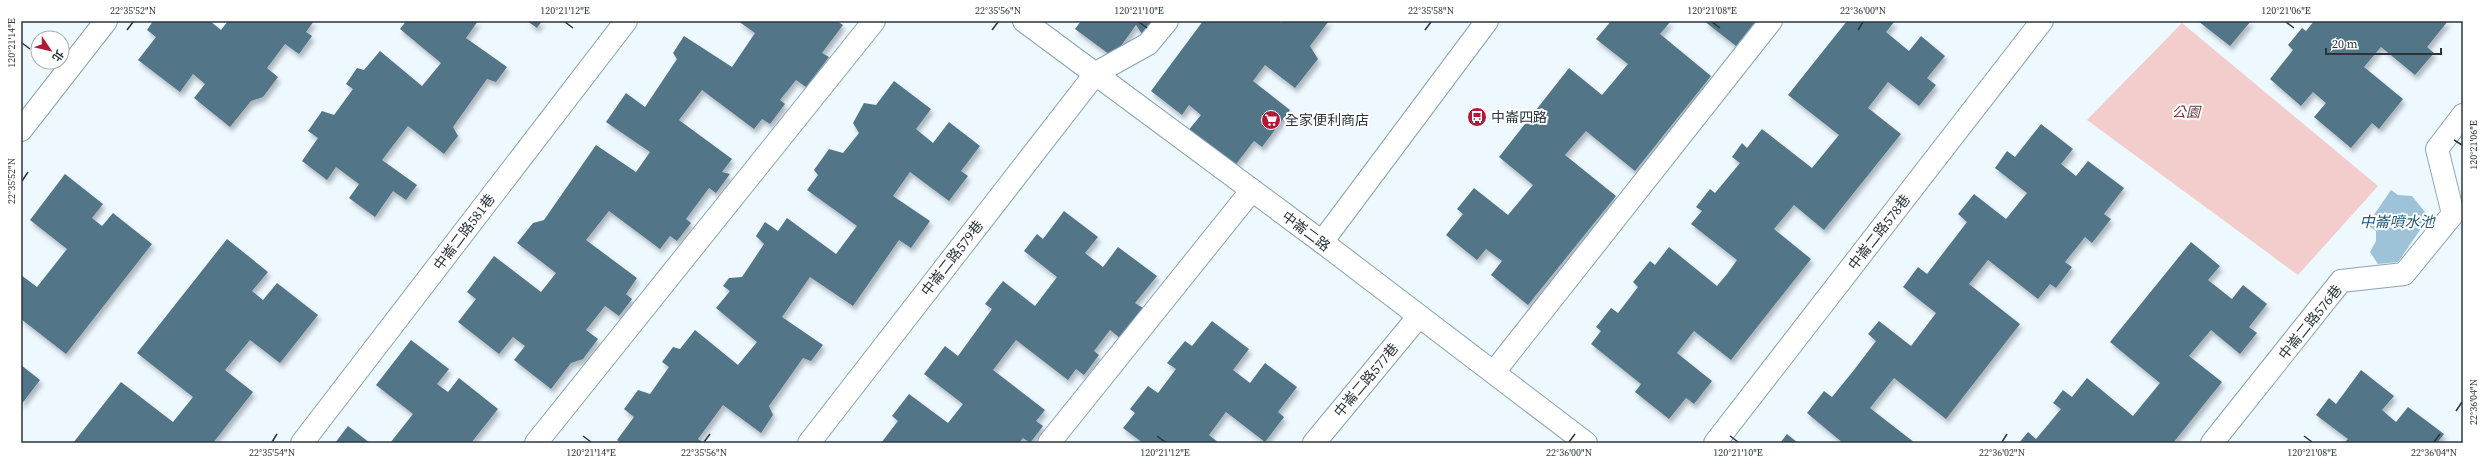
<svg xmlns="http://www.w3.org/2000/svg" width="2484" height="464" font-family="'Source Serif 4','Noto Sans TC',serif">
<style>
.green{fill:#f3cccc}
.water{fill:#9ec2d8}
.building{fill:#537588;filter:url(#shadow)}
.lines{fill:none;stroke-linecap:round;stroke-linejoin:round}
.street-casing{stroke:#8aa3b3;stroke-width:24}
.street{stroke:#fff;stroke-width:22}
.ticks{fill:none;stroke:#2a353b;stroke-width:1.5}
.labels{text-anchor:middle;stroke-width:4;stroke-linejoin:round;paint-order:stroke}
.park-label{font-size:14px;font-style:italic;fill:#723a3d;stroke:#fff}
.poi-label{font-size:14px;fill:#2a353b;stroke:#fff;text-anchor:start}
.street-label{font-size:14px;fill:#2a353b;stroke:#fff}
.water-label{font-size:15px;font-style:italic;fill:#215d7c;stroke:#fff}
.neatline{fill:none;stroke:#2a353b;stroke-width:1.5}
.ticks-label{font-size:10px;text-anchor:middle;fill:#2a353b}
</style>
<defs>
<filter id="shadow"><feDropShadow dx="2.5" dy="4.5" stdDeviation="2" flood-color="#0004"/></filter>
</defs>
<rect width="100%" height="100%" fill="#edf8ff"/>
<polygon class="green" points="2182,23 2378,186 2298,275 2087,120"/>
<polygon class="water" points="2391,190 2398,195 2412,196 2429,217 2398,262 2378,264 2370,252 2376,241 2376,231 2367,225"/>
<g class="building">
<polygon points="153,21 210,21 221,30 228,21 314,21 306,32 312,36 299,54 285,44 267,68 278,77 263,97 251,101 230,127 194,98 205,84 193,74 180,92 138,60 156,37 147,30"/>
<polygon points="406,21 478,21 466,38 507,67 496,82 487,79 453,127 458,136 444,154 408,126 382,160 417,185 406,200 393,191 375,217 349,198 359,184 336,167 327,180 302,161 318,138 308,131 322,111 334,115 353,89 346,84 357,68 364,70 380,51 422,86 441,63 400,29"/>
<polygon points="527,21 542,21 537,28"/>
<polygon points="738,21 837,21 843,25 822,53 829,57 806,87 796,80 780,100 785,104 770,124 762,119 754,129 702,90 679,120 732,159 722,172 730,174 716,193 709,188 686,219 691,223 677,241 670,236 660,249 609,211 586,240 637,278 626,294 632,299 619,316 605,306 586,330 598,339 583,359 571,363 551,389 514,360 525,346 513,337 499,354 458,322 476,299 467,292 494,256 541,292 556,273 517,243 533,223 544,220 596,145 636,172 650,152 606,122 626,93 645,107 677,59 673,53 684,36 732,67 755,33"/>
<polygon points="1081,21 1152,21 1142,34 1136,25 1113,57 1075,29"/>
<polygon points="1203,21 1278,21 1282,23 1283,21 1329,21 1310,46 1318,59 1295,88 1265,65 1253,81 1290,110 1262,147 1254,141 1233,168 1187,132 1201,115 1189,105 1182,115 1151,91"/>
<polygon points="1611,21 1671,21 1660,34 1711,76 1635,171 1586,131 1565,155 1616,196 1528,305 1491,275 1502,261 1486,249 1477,260 1446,235 1463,214 1457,209 1474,188 1508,215 1533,185 1499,157 1569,68 1602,95 1628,64 1596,39"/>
<polygon points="1704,21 1756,21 1736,46"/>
<polygon points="1847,21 1895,21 1886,32 1909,51 1921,36 1945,56 1927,78 1936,85 1919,106 1888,82 1868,108 1901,134 1824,230 1794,205 1774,229 1811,259 1731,360 1694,331 1677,353 1712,381 1694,404 1686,398 1669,419 1635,392 1641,384 1591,344 1601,331 1596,327 1611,308 1618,313 1638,287 1633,282 1650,261 1655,265 1669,247 1717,286 1727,274 1737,260 1691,224 1702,211 1696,207 1710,189 1715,193 1740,163 1732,157 1742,143 1747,148 1762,129 1812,168 1839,135 1788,95"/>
<polygon points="2198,21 2251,21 2230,46"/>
<polygon points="2314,21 2448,21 2427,47 2434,53 2415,75 2381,47 2364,67 2403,99 2379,129 2372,123 2351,148 2314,117 2326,103 2313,92 2301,106 2270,79 2293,50 2288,45 2302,28 2306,31"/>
<polygon points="894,81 931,109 916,129 933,143 949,122 980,146 961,171 968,176 949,201 910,172 893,196 930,221 911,248 899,240 853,306 810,277 782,317 823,345 811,361 803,358 769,406 773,415 761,433 723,405 698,439 704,443 621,443 617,440 634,417 624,409 638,390 650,394 669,367 662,362 673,347 680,349 695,330 738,365 757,342 716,308 730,291 723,286 729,278 742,277 764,244 756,236 765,222 778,231 787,218 836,254 857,226 807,190 818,175 814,170 829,149 843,153 859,133 853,123 864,103 876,105"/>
<polygon points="2041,124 2073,149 2061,164 2076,176 2088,161 2124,188 2104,214 2111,219 2092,243 2085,237 2065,262 2072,267 2056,288 2050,284 2038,299 1988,260 1969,284 2020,324 1946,419 1894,378 1870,408 1915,443 1843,443 1807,413 1824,391 1832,397 1854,370 1876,341 1868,334 1879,321 1911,346 1936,313 1903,287 1918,267 1927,274 1967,222 1958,214 1974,194 2006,219 2027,193 1995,168 2007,151 2015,157"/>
<polygon points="65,174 103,204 92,218 102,226 113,213 152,244 66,354 21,319 21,275 37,287 67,249 30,220"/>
<polygon points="1064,211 1098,237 1085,253 1103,267 1118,247 1157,276 1135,303 1143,308 1120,338 1110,330 1094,351 1099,355 1084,375 1076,369 1068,380 1016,340 993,370 1045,410 1036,421 1043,426 1030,443 1023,438 1019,443 881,443 898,421 892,416 909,394 948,423 963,404 924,374 945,346 958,356 992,309 985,304 1003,281 1035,306 1057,277 1024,251 1037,234 1043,239"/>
<polygon points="227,239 268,272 252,291 263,300 277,283 318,315 280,363 250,340 225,370 253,392 213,443 73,443 121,382 173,422 193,397 137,353"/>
<polygon points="2191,242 2220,266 2208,280 2232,299 2243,285 2267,304 2249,327 2257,333 2240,354 2211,330 2189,356 2222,382 2173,443 2019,443 2028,432 2036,439 2061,409 2053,403 2063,390 2072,397 2087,378 2133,416 2160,383 2110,342"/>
<polygon points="1212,321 1249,349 1233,370 1250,383 1265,363 1297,387 1278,412 1284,417 1265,442 1226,412 1209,435 1219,443 1143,443 1123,428 1135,413 1130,409 1148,386 1158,393 1176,369 1167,363 1185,341 1192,346"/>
<polygon points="411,340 449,369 437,384 448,392 459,378 498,409 471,443 390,443 413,414 376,385"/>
<polygon points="21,365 40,380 21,405"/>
<polygon points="2361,370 2394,396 2382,410 2396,422 2408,407 2444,434 2437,443 2344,443 2348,439 2316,415 2329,398 2336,404"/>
<polygon points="348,426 370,443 335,443"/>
<polygon points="1787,434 1798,443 1780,443"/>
</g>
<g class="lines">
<g class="street-casing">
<g id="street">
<polyline points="1024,21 1322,242 1586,443"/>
<polyline points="21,130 106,21"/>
<polyline points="1322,242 1487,21"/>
<polyline points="1494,372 1771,21"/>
<polyline points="302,443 626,21"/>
<polyline points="536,443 874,21"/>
<polyline points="809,443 1096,73 1148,44 1167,21"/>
<polyline points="1049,443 1252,190"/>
<polyline points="1314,443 1419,316"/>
<polyline points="1715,443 2042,21"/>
<polyline points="2212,443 2341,281 2404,274 2453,214 2437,149 2463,115"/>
</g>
</g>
<use href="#street" class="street"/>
</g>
<path class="ticks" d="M565 22 573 28M1139 22 1147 28M1712 22 1720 28M2286 22 2294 28M127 30 133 22M992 30 998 22M1425 30 1431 22M1858 30 1863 22M22 43 30 49M2454 140 2462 145M22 181 28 172M2456 411 2462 402M583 436 591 442M1157 436 1165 442M1730 436 1738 442M2304 436 2312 442M272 442 277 434M704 442 710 434M1569 442 1575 434M2002 442 2007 434M2434 442 2440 434"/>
<defs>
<g id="bus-disc" transform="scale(1)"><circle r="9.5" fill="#af1b37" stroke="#fff"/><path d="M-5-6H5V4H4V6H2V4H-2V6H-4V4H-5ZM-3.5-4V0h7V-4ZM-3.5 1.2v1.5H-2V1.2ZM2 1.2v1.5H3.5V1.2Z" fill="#fff"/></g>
<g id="supermarket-disc" transform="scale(1)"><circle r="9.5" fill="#af1b37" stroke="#fff"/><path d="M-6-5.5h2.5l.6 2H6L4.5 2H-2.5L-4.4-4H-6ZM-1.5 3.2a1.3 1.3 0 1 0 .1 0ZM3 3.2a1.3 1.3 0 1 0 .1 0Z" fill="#fff"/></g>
</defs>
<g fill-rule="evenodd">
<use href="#bus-disc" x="1477" y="117"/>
<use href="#supermarket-disc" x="1271" y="120"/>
</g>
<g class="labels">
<g class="park-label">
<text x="2186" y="117">公園</text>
</g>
<g class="poi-label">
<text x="1491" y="122">中崙四路</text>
<text x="1285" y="125">全家便利商店</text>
</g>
<g class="street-label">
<text transform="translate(1306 231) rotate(37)" y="5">中崙二路</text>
<text transform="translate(464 232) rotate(-53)" y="5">中崙二路581巷</text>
<text transform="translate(1879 232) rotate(-52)" y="5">中崙二路578巷</text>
<text transform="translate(952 258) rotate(-52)" y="5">中崙二路579巷</text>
<text transform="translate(2310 322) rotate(-51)" y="5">中崙二路576巷</text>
<text transform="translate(1366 380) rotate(-50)" y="5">中崙二路577巷</text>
</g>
<g class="water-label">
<text x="2397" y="227">中崙噴水池</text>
</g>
</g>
<rect width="2484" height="464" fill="none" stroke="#ffffff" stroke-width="44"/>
<g transform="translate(50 50) rotate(125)"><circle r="19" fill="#ffffff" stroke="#aaaeb1"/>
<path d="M0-3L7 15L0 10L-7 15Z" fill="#af1b37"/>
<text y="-6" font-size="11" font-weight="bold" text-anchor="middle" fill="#2a353b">北</text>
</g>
<path d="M2326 48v6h115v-6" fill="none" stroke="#2a353b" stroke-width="2"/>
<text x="2332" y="48" font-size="12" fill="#2a353b" stroke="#ffffff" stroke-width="3" paint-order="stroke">20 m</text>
<rect x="22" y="22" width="2440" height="420" class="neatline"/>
<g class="ticks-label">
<text x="133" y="14">22°35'52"N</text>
<text x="565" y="14">120°21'12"E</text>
<text x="998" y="14">22°35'56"N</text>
<text x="1139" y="14">120°21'10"E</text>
<text x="1431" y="14">22°35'58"N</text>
<text x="1712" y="14">120°21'08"E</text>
<text x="1863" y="14">22°36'00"N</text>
<text x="2286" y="14">120°21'06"E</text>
<text transform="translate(11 43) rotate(-90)" y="4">120°21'14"E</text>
<text transform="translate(2473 145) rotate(-90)" y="4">120°21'06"E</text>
<text transform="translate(11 181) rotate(-90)" y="4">22°35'52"N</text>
<text transform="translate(2473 402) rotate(-90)" y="4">22°36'04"N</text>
<text x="272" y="456">22°35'54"N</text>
<text x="591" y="456">120°21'14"E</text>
<text x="704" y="456">22°35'56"N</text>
<text x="1165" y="456">120°21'12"E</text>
<text x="1569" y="456">22°36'00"N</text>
<text x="1738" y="456">120°21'10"E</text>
<text x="2002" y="456">22°36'02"N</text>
<text x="2312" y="456">120°21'08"E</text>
<text x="2434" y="456">22°36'04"N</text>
</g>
</svg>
